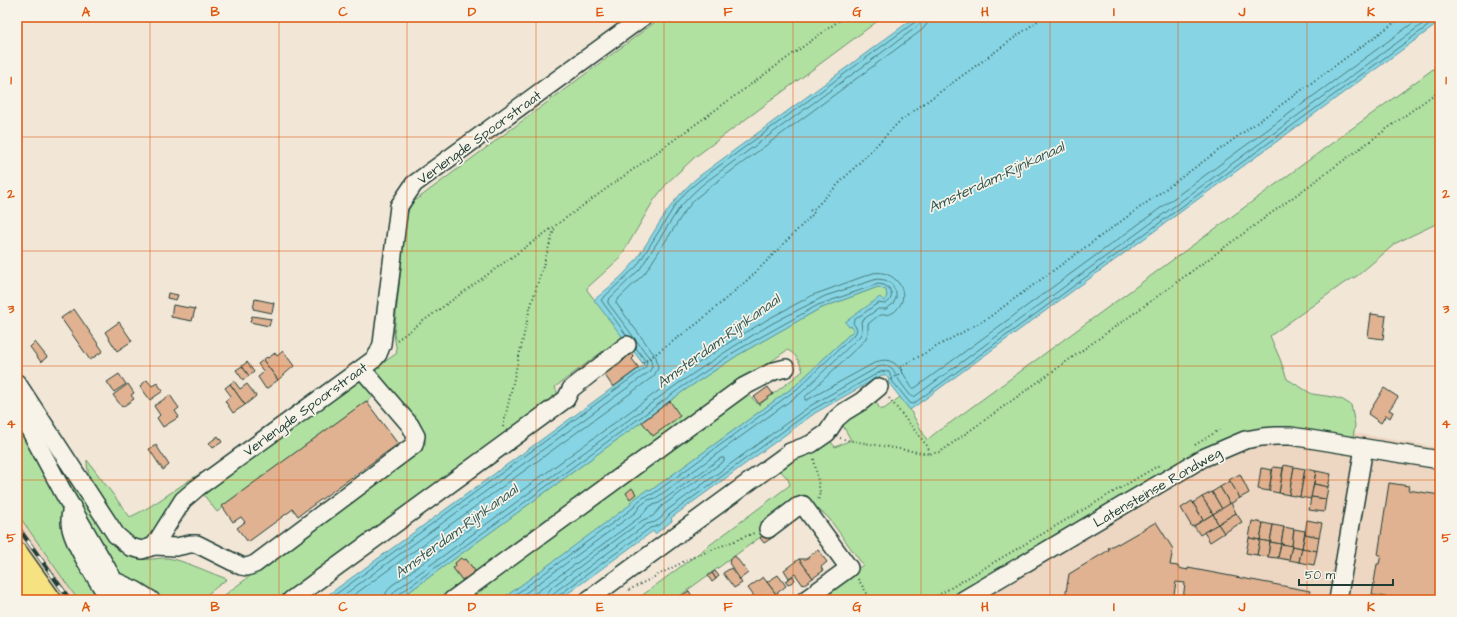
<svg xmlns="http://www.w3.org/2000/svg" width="1457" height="617" font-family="'Architects Daughter',sans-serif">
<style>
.built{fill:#edd6c2}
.green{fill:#b1e1a1;stroke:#688f6a}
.water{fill:#87d5e4;stroke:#5d989e}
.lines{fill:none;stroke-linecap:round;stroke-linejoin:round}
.shore{stroke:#497a7a;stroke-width:1}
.building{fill:#e0b291;stroke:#1f3d34}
.minor-casing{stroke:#1f3d34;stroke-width:20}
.highway-casing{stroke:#1f3d34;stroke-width:25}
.path{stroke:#1f3d34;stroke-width:2;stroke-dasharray:1 3;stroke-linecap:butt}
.minor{stroke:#f7f3e8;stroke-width:17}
.highway{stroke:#f7e281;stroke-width:22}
.rail-casing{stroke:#1f3d34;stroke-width:4.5}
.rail{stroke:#f7f3e8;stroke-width:3;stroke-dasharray:9;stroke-linecap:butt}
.grid{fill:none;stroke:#de580e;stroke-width:1;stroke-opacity:0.55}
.labels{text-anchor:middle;stroke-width:3.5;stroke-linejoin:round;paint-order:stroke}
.street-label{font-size:14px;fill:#1f3d34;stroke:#f7f3e8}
.water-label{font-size:15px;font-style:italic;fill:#345b57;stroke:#f7f3e8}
.neatline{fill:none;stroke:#de580e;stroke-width:1.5}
.grid-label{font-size:13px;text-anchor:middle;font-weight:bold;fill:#de580e}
</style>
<rect width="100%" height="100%" fill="#f2e6d7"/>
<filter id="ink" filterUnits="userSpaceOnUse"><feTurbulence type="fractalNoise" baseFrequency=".025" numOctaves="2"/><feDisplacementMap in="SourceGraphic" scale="8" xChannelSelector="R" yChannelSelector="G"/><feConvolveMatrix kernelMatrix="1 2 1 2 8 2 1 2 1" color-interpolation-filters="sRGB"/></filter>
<g filter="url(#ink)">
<g class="built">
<polygon points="1304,424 1440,448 1440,600 929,600 1122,472"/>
<polygon points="17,513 78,600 64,600 17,533"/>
</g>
<g class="green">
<polygon points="662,17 883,17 695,157 668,182 654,200 620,258 587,288 587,290 623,336 555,387 558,395 285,600 218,600 425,445 425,440 420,434 379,392 282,465 217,512 203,494 229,474 397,353 394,334 406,219 409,209 412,203"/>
<polygon points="1440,64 1440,222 1396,243 1357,276 1344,283 1270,336 1280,359 1287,379 1312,394 1333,397 1343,400 1351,405 1355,425 1353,438 1264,430 954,600 817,600 863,565 828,517 810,503 770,530 674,600 636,600 790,485 788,479 778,468 828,438 835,447 851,440 842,424 870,402 876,402 880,409 884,409 900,397 910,410 927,440 938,431 950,423"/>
<path d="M878 287 886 290C888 295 887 298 884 301L880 297 849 327 851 326 854 330 795 386 650 491 648 489 631 502 632 504 501 600H463L747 394 753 399 759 405 803 371C800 363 796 353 787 350L444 600H398L685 390 738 355 819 309Z"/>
<path d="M29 415 121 549C146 569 153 553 177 560 194 565 210 573 227 579L200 600H156L118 577Z"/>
<polygon points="17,419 60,492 63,513 106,600 78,600 17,513"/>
<path d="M87 460 130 517C155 506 177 487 201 473L190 483 150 544 126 540C115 521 85 481 87 460Z"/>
</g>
<path class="water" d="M915 17H1440V22L910 410 888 382 889 380 886 375H882L815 413 671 518 672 521 655 534 653 531 559 600H501L631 504 630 502 648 489 650 491 795 386 854 330 851 326 849 327 845 322 880 297 884 301 887 296 886 290 878 287 819 309 738 355 685 390 398 600H321L644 365 594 300C608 288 624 276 635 261 657 230 667 203 698 177Z"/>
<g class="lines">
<g class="shore">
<polyline points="627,336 601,300 637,266 676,204 687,191 700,180 915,22 917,17"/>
<polyline points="328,600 645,368 647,363 636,348"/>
<polyline points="337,600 649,372 652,367 651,360 608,303 608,300 640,269 680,207 691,195 703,184 918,26 921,22 922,17"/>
<polyline points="347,600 654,376 658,368 656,357 616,303 616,301 645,273 685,211 695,199 707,189 922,30 927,24 928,17"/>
<path d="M385 600 386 593 391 586 676 378 730 342 770 318 813 295 873 273C893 269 912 291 898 308 891 317 886 313 878 316 875 318 872 321 868 324V333L865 340 805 397V400H807L876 362C896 354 903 374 912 388H915L1421 17"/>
<polyline points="391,600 392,595 395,591 679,383 733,347 773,323 825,296 877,279 885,280 891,283 896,292 896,298 893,304 886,309 878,309 861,321 862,331 860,336 801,393 656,498 648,500 640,506 636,512 516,600"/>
<path d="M396 600 398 595 682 387 736 351 818 305 878 284 884 285 889 288C893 294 892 301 885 304L878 303 854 320 853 323 857 329 856 333 797 389 653 494C644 496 638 500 633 508L508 600"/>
<polyline points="526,600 640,517 650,506 659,503 721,458 724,458 724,461 662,506 653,516 643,520 552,587 547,593 546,600"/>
<path d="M552 600 553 595 556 591 647 524 655 522 661 518 666 511 810 406 878 367C893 362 893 371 899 380 903 386 907 391 911 396L914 397 1432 17"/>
<path d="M557 600 559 595 650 528C660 526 663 523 669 515L812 410 880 372 886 371 889 372 893 382 910 403 913 404 1436 20 1440 19"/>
</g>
</g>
<g class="building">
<polygon points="168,293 178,295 176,300 167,298"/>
<polygon points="255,299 274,303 272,313 253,309"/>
<polygon points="173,305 195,309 192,321 171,317"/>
<polygon points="74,309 103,351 90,360 61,318"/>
<polygon points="1371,314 1386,316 1383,339 1368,337"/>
<polygon points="252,316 271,319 269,326 250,322"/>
<polygon points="119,322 132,341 117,351 105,332"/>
<polygon points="35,342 47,357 41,362 30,347"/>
<polygon points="283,351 294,366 278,380 263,360 267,357 268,358 275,353 277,356"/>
<polygon points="631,353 634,357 632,359 639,368 613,387 604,374 619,365"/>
<polygon points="263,360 278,380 266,389 258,377 264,372 258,364"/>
<polygon points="247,362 254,372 249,376 242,366"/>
<polygon points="242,366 249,376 243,380 236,370"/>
<polygon points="119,374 126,384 114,392 107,382"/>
<polygon points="147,380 152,386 157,383 163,391 150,400 140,386"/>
<polygon points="234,381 240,389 247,384 256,396 245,405 230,384"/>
<polygon points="128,384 134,393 131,395 134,399 122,407 113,395"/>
<polygon points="230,384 245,405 233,413 225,401 231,396 225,388"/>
<polygon points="768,387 773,394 759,404 754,397"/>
<polygon points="1384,388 1398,397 1389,410 1393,412 1390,418 1386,415 1381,423 1368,414"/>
<polygon points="170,395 179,408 175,411 179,417 163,427 157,418 160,415 154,406"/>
<polygon points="366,401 398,444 298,516 293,509 248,542 237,528 245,522 241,517 233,522 222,506"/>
<polygon points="670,401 680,416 653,436 642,422"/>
<polygon points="218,436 222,442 213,448 209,443"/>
<polygon points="156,445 169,465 163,470 149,449"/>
<polygon points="1284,465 1294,467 1289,495 1279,493"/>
<polygon points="1273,467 1283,468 1279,493 1269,491"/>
<polygon points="1294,467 1305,469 1300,497 1289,495"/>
<polygon points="1261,468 1272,470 1269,491 1258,489"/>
<polygon points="1305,469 1316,471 1311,499 1300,497"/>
<polygon points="1316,471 1331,474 1328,487 1314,484"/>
<polygon points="1240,474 1249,493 1240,498 1229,480"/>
<polygon points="1230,481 1240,498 1230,504 1220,487"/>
<polygon points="1389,483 1409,486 1408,490 1440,495 1440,600 1391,600 1392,598 1372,595 1377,564 1379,564 1381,555 1378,555"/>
<polygon points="1314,484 1328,487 1326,499 1311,497"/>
<polygon points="1220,487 1230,504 1222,509 1212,492"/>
<polygon points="632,488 636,494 630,499 626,493"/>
<polygon points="1212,492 1222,509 1213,514 1202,497"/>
<polygon points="1202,497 1213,514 1203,520 1193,503"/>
<polygon points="1311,497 1326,499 1324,512 1309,510"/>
<polygon points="1192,501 1203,520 1192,527 1181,508"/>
<polygon points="1231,503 1236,513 1218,524 1213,514"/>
<polygon points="1236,513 1242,522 1224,533 1218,524"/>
<polygon points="1213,514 1218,524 1200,535 1194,526"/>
<polygon points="1307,520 1322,523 1319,537 1305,534"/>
<polygon points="1252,521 1263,523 1260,540 1249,538"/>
<polygon points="1156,522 1173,549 1170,565 1178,566 1178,568 1188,570 1188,568 1310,591 1308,600 1183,600 1185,583 1176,582 1173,600 1060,600 1060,597 1065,598 1069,574 1109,550 1108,548 1118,543 1118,544"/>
<polygon points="1263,523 1273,525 1270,542 1260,540"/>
<polygon points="1218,524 1224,533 1210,542 1204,532"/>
<polygon points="1273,525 1284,527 1281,544 1270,542"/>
<polygon points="1284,527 1294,529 1292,546 1281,544"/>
<polygon points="1294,529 1305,531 1302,548 1292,546"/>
<polygon points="771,530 775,536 764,543 760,538"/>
<polygon points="1305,534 1319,537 1317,551 1302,548"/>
<polygon points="1249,538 1260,540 1257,555 1246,553"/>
<polygon points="1260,540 1270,542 1268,557 1257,555"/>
<polygon points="1270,542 1281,544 1278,558 1268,557"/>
<polygon points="1281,544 1292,546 1289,560 1278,558"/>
<polygon points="1292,546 1302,548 1299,562 1289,560"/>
<polygon points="1302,548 1317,551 1314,565 1299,562"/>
<polygon points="818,550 827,562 821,567 823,571 813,578 799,559 806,559"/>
<polygon points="735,556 748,573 740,579 729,563 730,562 729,560"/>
<polygon points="461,558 464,560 466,559 475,571 473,573 475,576 467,582 465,578 462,580 453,568 456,566 455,563"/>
<polygon points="799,559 813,578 803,585 795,574 789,578 784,570"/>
<polygon points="731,568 742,583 734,588 723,573"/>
<polygon points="715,571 719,576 716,579 712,573"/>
<polygon points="712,573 716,579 712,582 708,576"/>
<polygon points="778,575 786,586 776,594 767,582"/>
<polygon points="793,576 795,580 788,585 785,581"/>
<polygon points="763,577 776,594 767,600 764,600 761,595 756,599 748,588"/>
<polygon points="689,591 693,598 690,600 684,600 681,596"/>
</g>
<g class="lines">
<g class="minor-casing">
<g id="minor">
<polyline points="17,383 116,535 130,547 142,550 154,546 183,500 197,488 373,360 378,354 382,344 399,206 414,184 643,17"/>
<polyline points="17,406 63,492 125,600"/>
<path d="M72 507C70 514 69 521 71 529 76 549 98 581 110 600"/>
<polyline points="768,529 797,507 803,505 849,568 805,600"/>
<polyline points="154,546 176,547 190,544 197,544 241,566 247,567 255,564 414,445 416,436 410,425 362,369"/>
<polyline points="115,581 135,590 151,600"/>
<polyline points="291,600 566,399 571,389 627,345"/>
<polyline points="452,600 743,387 774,371 786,368"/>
<polyline points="588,600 790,452 811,444 827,433 836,419 844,412 862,401 879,387"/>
<polyline points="963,600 1203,458 1245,440 1262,437 1276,436 1291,436 1440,460"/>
<polyline points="1338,600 1364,448"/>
</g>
</g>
<g class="highway-casing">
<g id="highway">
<polyline points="17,554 50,600"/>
<polyline points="17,584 29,600"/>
</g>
</g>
<g class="path">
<polyline points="814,209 900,121 1043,17"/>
<polyline points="397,340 844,17"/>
<polyline points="643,363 698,323 752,276 814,213 810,210"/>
<polyline points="891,379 903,372 900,367 988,318 1402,17"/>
<polyline points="889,398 928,447 929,454"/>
<polyline points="503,427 529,312 555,227"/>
<polyline points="840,438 847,440 929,454 940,452 1140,309 1440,90"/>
<polyline points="1195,445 1219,430"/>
<polyline points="814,459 820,492 818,501"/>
<polyline points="858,579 871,600"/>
<polyline points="629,590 689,559 754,533"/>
<polyline points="930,600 1161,464"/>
</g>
<use href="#minor" class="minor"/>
<use href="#highway" class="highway"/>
<g class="rail-casing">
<polyline id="rail" points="17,526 70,600"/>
</g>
<use href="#rail" class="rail"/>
</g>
</g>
<path class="grid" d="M150 17V600M279 17V600M407 17V600M536 17V600M664 17V600M793 17V600M921 17V600M1050 17V600M1178 17V600M1307 17V600M17 137H1440M17 251H1440M17 366H1440M17 480H1440"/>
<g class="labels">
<g class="street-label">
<text transform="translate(479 137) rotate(-36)" y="5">Verlengde Spoorstraat</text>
<text transform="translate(305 409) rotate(-36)" y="5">Verlengde Spoorstraat</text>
<text transform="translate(1157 487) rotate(-30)" y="5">Latensteinse Rondweg</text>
</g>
<g class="water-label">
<text transform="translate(996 177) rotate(-25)" y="5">Amsterdam-Rijnkanaal</text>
<text transform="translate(718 341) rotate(-36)" y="5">Amsterdam-Rijnkanaal</text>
<text transform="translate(456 531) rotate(-36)" y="5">Amsterdam-Rijnkanaal</text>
</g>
</g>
<rect width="1457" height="617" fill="none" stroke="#f7f3e8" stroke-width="44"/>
<path d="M1299 579v6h94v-6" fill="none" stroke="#1f3d34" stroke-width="2"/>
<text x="1305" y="579" font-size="12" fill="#1f3d34" stroke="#f7f3e8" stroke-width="3" paint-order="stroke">50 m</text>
<rect x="22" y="22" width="1413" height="573" class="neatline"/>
<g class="grid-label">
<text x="86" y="16">A</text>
<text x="215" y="16">B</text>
<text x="343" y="16">C</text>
<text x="472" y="16">D</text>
<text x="600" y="16">E</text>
<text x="728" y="16">F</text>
<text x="857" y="16">G</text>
<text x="985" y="16">H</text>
<text x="1114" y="16">I</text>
<text x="1242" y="16">J</text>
<text x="1371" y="16">K</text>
<text x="11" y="84">1</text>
<text x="1446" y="84">1</text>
<text x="11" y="198">2</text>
<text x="1446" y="198">2</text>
<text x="11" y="313">3</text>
<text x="1446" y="313">3</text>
<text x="11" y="428">4</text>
<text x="1446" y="428">4</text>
<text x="11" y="542">5</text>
<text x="1446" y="542">5</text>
<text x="86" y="611">A</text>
<text x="215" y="611">B</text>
<text x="343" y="611">C</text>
<text x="472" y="611">D</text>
<text x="600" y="611">E</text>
<text x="728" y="611">F</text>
<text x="857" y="611">G</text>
<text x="985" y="611">H</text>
<text x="1114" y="611">I</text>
<text x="1242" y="611">J</text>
<text x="1371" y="611">K</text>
</g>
</svg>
